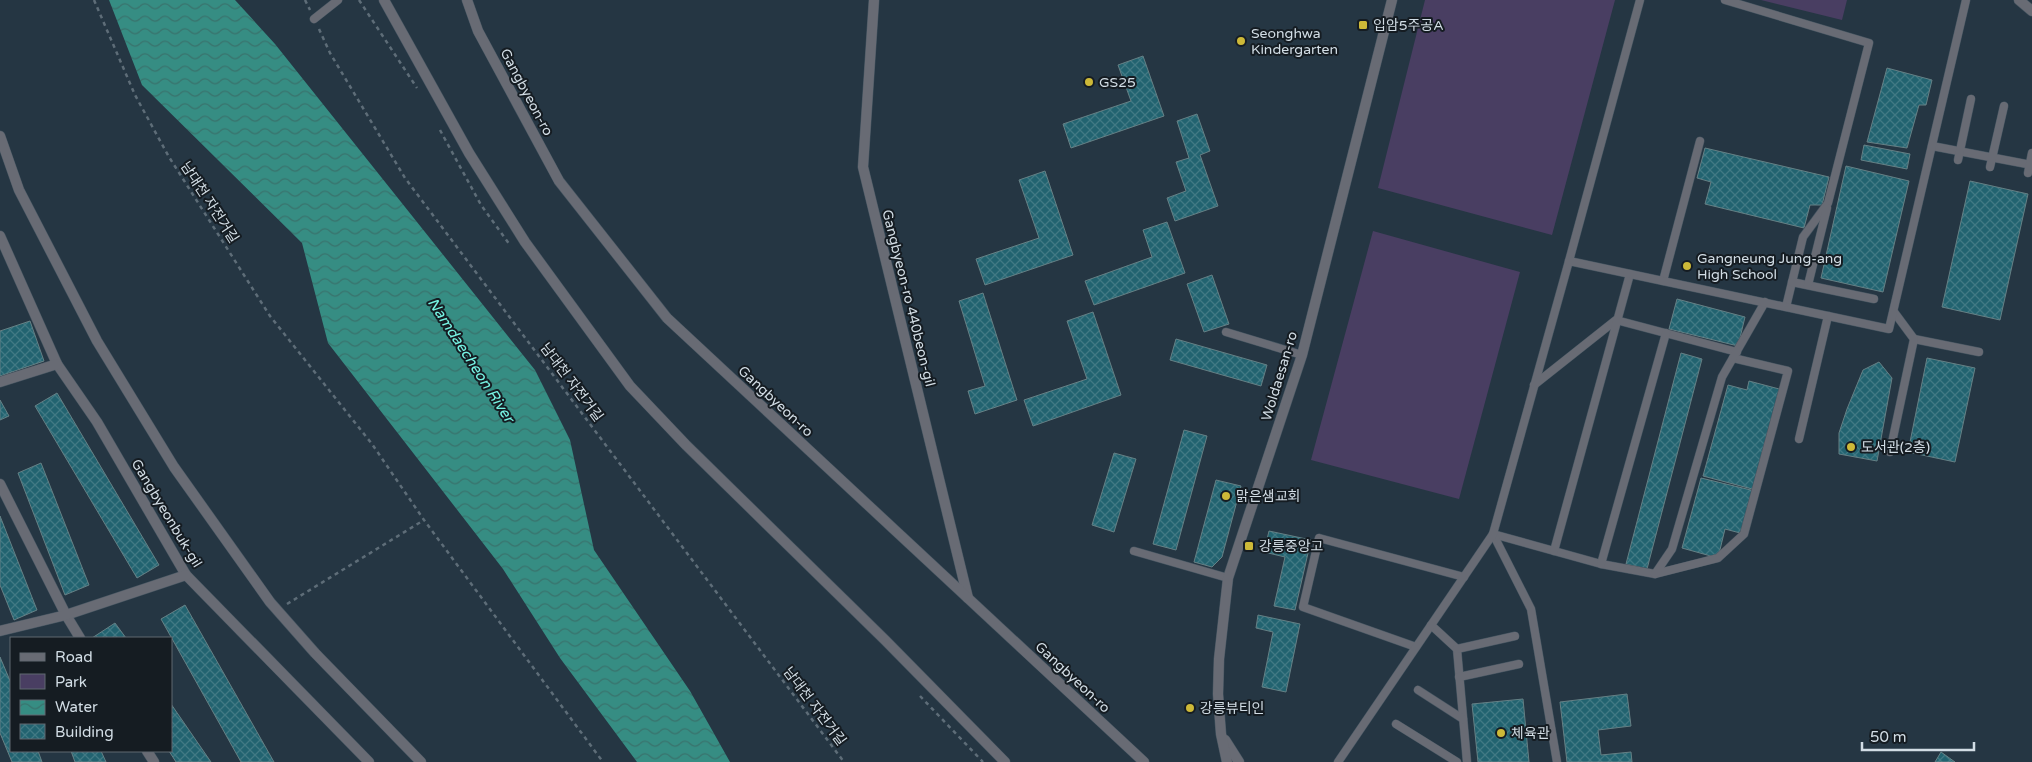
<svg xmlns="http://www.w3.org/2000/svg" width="2032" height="762" font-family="'Varela Round','Noto Sans KR',sans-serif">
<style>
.green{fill:#493e62}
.water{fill:url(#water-waves)}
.building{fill:url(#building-cross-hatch);stroke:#658085}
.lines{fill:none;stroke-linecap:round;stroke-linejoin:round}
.service-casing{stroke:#445460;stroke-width:9}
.minor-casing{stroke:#445460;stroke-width:11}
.tertiary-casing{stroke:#445460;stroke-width:11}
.path{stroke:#5e6d78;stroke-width:2.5;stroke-dasharray:4 4;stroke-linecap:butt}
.service{stroke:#686b74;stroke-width:8}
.minor{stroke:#686b74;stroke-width:10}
.tertiary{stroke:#686b74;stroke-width:10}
.poi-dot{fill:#cdb938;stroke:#151c22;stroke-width:2}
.labels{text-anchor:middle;stroke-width:4;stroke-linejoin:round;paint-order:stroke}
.poi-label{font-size:14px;fill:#d2dde5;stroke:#151c22;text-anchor:start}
.street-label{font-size:14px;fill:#d2dde5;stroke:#151c22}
.water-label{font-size:15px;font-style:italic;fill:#77f4e4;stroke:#151c22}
</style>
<defs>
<pattern id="water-waves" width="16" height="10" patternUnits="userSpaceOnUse" patternTransform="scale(1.25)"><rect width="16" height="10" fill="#368d83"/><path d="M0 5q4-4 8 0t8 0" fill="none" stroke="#39736d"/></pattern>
<pattern id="building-cross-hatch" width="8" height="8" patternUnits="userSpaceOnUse" patternTransform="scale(1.25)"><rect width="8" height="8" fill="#226370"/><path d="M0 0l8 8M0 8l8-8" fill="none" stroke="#417984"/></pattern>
</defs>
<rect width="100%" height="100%" fill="#253643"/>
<g class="green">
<polygon points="1425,0 1615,0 1552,235 1378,188"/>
<polygon points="1761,0 1847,0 1842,20"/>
<polygon points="1373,231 1520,272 1459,499 1311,460"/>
</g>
<polygon class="water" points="109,0 235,0 275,44 535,370 570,440 594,550 690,691 730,762 637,762 560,658 503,569 328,343 302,243 142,85"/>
<g class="building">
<polygon points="1143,56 1164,116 1071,148 1063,124 1131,101 1118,65"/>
<polygon points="1887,68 1932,80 1926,105 1919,105 1907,148 1867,142"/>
<polygon points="1197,114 1210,151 1200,155 1218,206 1175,221 1167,198 1186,191 1176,162 1189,158 1177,121"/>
<polygon points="1864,145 1910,154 1907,169 1861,160"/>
<polygon points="1705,148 1829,177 1822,205 1810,205 1804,228 1705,204 1711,182 1697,178"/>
<polygon points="1846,166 1909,181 1883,292 1821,278"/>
<polygon points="1045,171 1073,255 985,285 976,259 1039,238 1019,180"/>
<polygon points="1970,181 2028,194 2000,320 1942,307"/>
<polygon points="1167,222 1185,273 1094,305 1085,281 1152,257 1143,230"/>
<polygon points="1212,275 1229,324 1204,332 1187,284"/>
<polygon points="983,293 1017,400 975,414 968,391 985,386 959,301"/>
<polygon points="1677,299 1745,317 1738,346 1669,329"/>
<polygon points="1093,312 1121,395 1033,426 1024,400 1087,379 1067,321"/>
<polygon points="30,321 44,361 0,376 0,331"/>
<polygon points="1176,339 1267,365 1261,386 1170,360"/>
<polygon points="1681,353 1702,359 1647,569 1626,564"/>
<polygon points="1927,358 1975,368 1955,462 1908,452"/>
<polygon points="1879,362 1892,378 1877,461 1839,454 1839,433 1847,409 1863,370"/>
<polygon points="1749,381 1783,390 1756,490 1703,476 1728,385 1747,390"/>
<polygon points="57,393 159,565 137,578 35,406"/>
<polygon points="0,400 9,416 0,420"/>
<polygon points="1184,430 1207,436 1176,550 1153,544"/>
<polygon points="1114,453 1136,459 1114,532 1092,525"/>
<polygon points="41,463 89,585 65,595 18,473"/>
<polygon points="1701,478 1755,491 1744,534 1725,529 1718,558 1682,548"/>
<polygon points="1216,480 1241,486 1222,557 1212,567 1194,562"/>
<polygon points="0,516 37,610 14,620 0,585"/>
<polygon points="1269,531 1311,540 1295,610 1274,606 1285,557 1264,552"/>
<polygon points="185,605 274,762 241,762 161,619"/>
<polygon points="1258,615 1300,624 1286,692 1262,687 1273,632 1256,628"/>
<polygon points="115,623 126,638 92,638"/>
<polygon points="0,657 11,683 11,751 38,751 42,762 12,762 0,733"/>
<polygon points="1627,694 1631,726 1598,730 1601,755 1631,752 1632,762 1567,762 1560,702"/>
<polygon points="1523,699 1529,762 1478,762 1472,704"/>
<polygon points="171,704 211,762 176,762 169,751 171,751"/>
<polygon points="71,751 101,751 106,762 75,762"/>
<polygon points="1941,752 1955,762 1935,762"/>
</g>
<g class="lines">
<g class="service-casing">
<g id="service">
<polyline points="1725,0 1869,43 1828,203 1803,237 1786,307"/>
<polyline points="314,19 338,0"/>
<polyline points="1932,146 2032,165"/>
<polyline points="1958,160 1971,99"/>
<polyline points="1990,167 2004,106"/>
<polyline points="2028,173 2032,153"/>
<polyline points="1569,261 1640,0"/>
<polyline points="1663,281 1700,141"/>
<polyline points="1792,282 1874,299"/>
<polyline points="1808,285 1827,208"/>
<polyline points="1226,332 1302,355"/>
<polyline points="1914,339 1979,352"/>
<polyline points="1534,385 1616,320 1737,352"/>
<polyline points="1799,439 1828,316"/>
<polyline points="1890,452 1914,339 1894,312"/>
<polyline points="1493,534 1601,564 1655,574 1718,558 1744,534 1788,371 1733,358"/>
<polyline points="1493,534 1531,609 1557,762"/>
<polyline points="1134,551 1228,578"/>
<polyline points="1554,551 1630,274"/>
<polyline points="1601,564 1666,333"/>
<polyline points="1655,574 1672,549 1722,377 1765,302"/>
<polyline points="1431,625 1457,649 1467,762"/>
<polyline points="1416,647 1303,607 1319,538 1464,577"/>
<polyline points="1457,649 1515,636"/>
<polyline points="1459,677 1519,664"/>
<polyline points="1418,690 1463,719"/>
<polyline points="1396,724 1457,762"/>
<polyline points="1338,762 1493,534 1569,261 1889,329 1966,0"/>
</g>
</g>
<g class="minor-casing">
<g id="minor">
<polyline points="384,0 469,153 525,242 630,386 686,445 885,640 1005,762"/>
<polyline points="874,0 863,167 968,598"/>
<polyline points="0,136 19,190 97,341 174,467 270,602 315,653 421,762"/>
<polyline points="0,236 57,364 97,422 186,575 369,762"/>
<polyline points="0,382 57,364"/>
<polyline points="0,484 66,615 80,638"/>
<polyline points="0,631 66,615 186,575"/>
<polyline points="147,751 154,762"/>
</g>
</g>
<g class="tertiary-casing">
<g id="tertiary">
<polyline points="467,0 478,31 559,181 667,318 1144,762"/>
<polyline points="2019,0 2032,11"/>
<polyline points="1225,740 1239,762"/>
<polyline points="1227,762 1221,734 1218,694 1219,659 1228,578 1302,355 1392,0"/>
</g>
</g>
<g class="path">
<polyline points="94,0 135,95 169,157 270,316 372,444 424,520 603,762"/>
<polyline points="305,0 310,10"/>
<polyline points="359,0 417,88"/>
<polyline points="319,29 330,53 405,178 844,762"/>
<polyline points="440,130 481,205 510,245"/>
<polyline points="287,604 424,520"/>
<polyline points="920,696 983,762"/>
</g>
<use href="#service" class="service"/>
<use href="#minor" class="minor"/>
<use href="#tertiary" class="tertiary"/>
</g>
<g class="poi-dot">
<rect x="1358" y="20" width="10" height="10" rx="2.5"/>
<circle cx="1241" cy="41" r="5"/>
<circle cx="1089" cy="82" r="5"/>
<circle cx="1687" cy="266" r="5"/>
<circle cx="1851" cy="447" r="5"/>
<circle cx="1226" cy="496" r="5"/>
<rect x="1244" y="541" width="10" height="10" rx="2.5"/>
<circle cx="1190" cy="708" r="5"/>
<circle cx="1501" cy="733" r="5"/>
</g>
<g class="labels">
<g class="poi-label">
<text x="1373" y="30">입암5주공A</text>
<text x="1251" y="38">Seonghwa<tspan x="1251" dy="16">Kindergarten</tspan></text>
<text x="1099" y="87">GS25</text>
<text x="1697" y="263">Gangneung Jung-ang<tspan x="1697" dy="16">High School</tspan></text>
<text x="1861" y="452">도서관(2층)</text>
<text x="1236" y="501">맑은샘교회</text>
<text x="1259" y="551">강릉중앙고</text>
<text x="1200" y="713">강릉뷰티인</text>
<text x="1511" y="738">체육관</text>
</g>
<g class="street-label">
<text transform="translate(527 92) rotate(62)" y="5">Gangbyeon-ro</text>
<text transform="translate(210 202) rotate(57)" y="5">남대천 자전거길</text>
<text transform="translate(909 298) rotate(76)" y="5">Gangbyeon-ro 440beon-gil</text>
<text transform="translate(1279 376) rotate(-73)" y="5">Woldaesan-ro</text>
<text transform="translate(572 382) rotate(53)" y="5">남대천 자전거길</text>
<text transform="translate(776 401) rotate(43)" y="5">Gangbyeon-ro</text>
<text transform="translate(167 513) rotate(59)" y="5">Gangbyeonbuk-gil</text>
<text transform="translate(1073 677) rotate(43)" y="5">Gangbyeon-ro</text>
<text transform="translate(815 706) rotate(53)" y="5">남대천 자전거길</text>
</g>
<g class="water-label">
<text transform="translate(471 360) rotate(57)" y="5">Namdaecheon River</text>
</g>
</g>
<rect x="10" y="637" width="162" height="115" fill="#151c22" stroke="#616970"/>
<rect x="20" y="653" width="25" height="8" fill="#686b74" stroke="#616970"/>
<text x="55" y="662" font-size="15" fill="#d2dde5">Road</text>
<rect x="20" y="674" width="25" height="15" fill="#493e62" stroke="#616970"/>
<text x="55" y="687" font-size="15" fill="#d2dde5">Park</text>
<rect x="20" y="700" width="25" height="15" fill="url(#water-waves)" stroke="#616970"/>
<text x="55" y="712" font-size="15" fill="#d2dde5">Water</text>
<rect x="20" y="724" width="25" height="15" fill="url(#building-cross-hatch)" stroke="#616970"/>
<text x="55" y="737" font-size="15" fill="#d2dde5">Building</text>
<path d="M1862 742v8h112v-8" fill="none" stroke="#d2dde5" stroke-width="2.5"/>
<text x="1870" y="742" font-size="15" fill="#d2dde5" stroke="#151c22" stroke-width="4" paint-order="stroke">50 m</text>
</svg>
